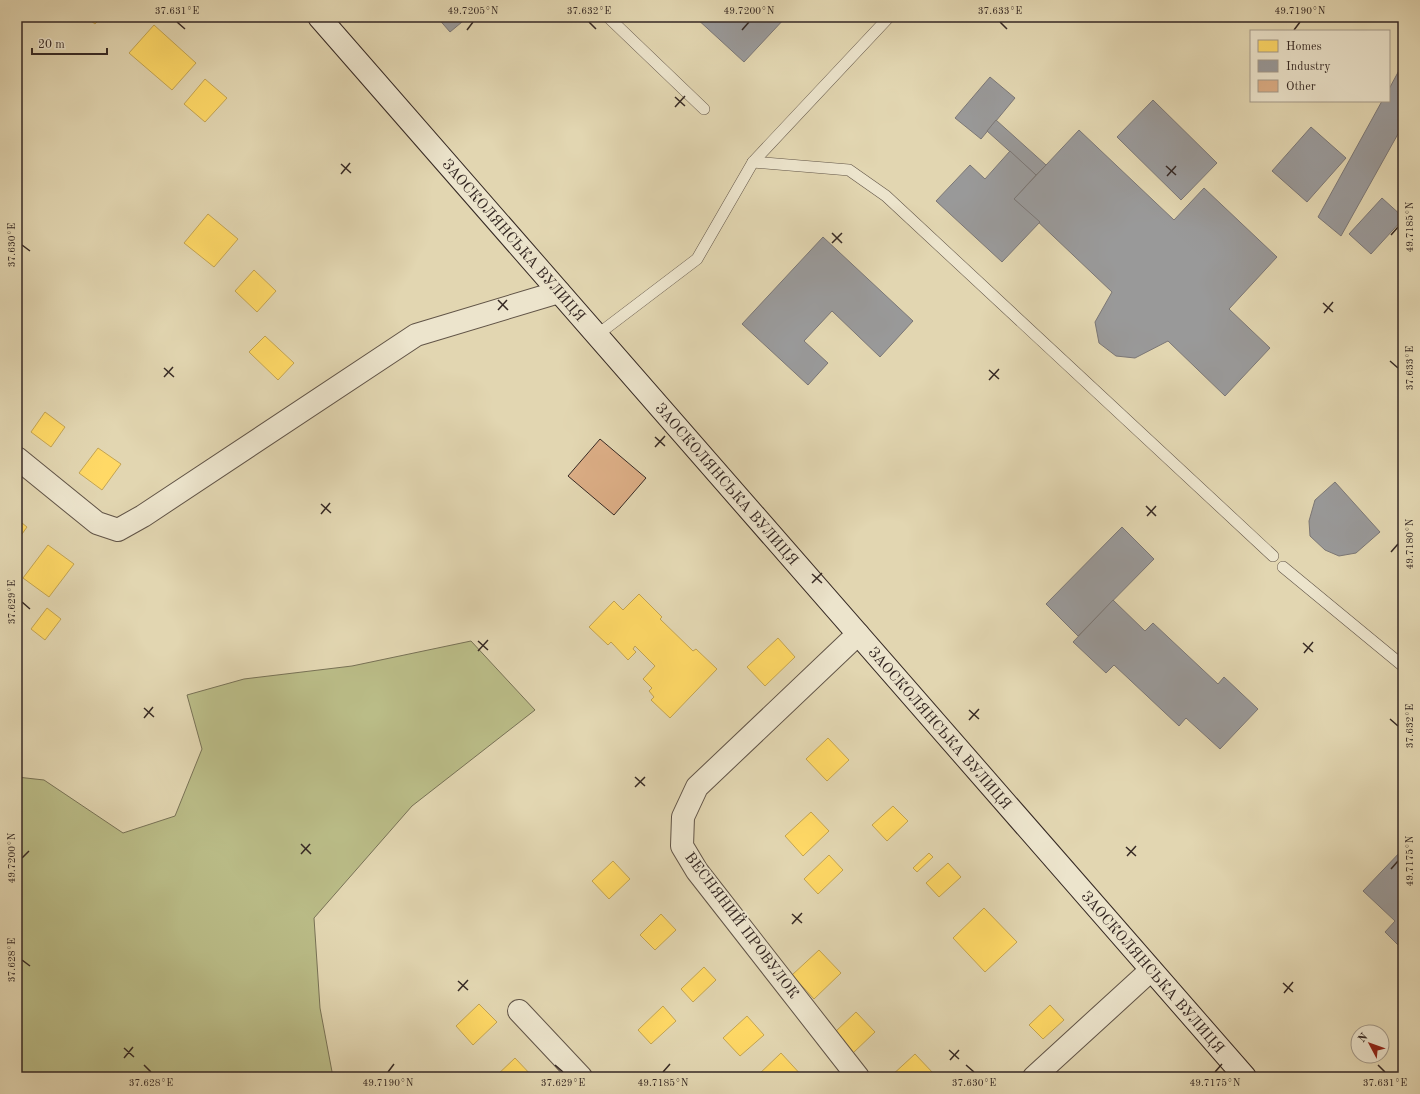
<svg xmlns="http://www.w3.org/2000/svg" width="1420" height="1094" font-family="'Old Standard TT',serif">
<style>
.green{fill:#babc87;stroke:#787256}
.homes{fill:#ffd966;stroke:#c3a452}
.industry{fill:#999;stroke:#7b7776}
.building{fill:#dbad85;stroke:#362924}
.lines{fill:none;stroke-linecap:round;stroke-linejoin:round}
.lane-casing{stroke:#615447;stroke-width:12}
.street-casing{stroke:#615447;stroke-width:24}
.secondary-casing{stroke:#362924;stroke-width:24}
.lane{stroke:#ece4cc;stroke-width:11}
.street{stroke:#ece4cc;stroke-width:22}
.secondary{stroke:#ece4cc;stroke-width:22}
.ticks{fill:none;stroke:#362924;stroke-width:1.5}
.labels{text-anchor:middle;stroke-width:4;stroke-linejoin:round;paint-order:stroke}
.street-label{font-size:15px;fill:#362924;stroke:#ece4cc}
.neatline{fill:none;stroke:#362924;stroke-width:1.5}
.ticks-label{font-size:10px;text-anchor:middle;fill:#362924}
</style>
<rect width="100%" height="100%" fill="#e2d6b1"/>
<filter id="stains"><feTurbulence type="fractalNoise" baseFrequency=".005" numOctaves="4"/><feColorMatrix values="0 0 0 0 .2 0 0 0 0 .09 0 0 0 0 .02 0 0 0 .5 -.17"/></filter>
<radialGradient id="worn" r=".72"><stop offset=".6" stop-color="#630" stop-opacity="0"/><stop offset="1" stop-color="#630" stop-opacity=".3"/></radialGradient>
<polygon class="green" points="471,641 535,710 412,806 314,918 320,1008 333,1077 17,1077 17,777 44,780 123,833 175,816 202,749 187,695 244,679 352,666"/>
<g class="homes">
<polygon points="86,17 102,17 95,24"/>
<polygon points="154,25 196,63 172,90 129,53"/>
<polygon points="205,79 227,98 205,122 184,104"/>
<polygon points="208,214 238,239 214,267 184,243"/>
<polygon points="254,270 276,291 257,312 235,291"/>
<polygon points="265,336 294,363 278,380 249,352"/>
<polygon points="45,412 65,427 51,447 31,432"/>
<polygon points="98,448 121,464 102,490 79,473"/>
<polygon points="17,519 27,527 17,541"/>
<polygon points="48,545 74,564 49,597 23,578"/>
<polygon points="639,594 662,617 660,619 693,651 696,649 717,669 670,718 651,700 654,697 649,691 652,688 643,679 655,666 635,646 633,649 636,652 628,660 611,642 608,645 589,627 614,601 623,610"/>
<polygon points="47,608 61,619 45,640 31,629"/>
<polygon points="778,638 795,657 765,686 747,667"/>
<polygon points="828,738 849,760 827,781 806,759"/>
<polygon points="893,806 908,821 887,841 872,825"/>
<polygon points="811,812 829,831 803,856 785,836"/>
<polygon points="929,853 933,857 917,872 913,868"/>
<polygon points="829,855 843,870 818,894 804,879"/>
<polygon points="613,861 630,879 609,899 592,881"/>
<polygon points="948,863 961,877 939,897 926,883"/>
<polygon points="984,908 1017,942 985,972 953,938"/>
<polygon points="661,914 676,930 655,950 640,935"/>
<polygon points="819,950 841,973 814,999 792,975"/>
<polygon points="704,967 716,980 693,1002 681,989"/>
<polygon points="479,1004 497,1022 473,1045 456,1026"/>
<polygon points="1050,1005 1064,1020 1043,1039 1029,1025"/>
<polygon points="663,1006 676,1021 651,1044 638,1030"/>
<polygon points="856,1012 875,1032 853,1053 834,1033"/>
<polygon points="747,1016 764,1035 740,1056 723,1038"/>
<polygon points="781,1053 803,1077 756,1077"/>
<polygon points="915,1054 933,1073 929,1077 890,1077"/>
<polygon points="515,1058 533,1077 495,1077"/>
</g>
<g class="industry">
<polygon points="437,17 468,17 450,32"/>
<polygon points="695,17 786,17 744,62"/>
<polygon points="1403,63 1403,125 1341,236 1318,217 1382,101 1389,101 1389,89"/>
<polygon points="990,77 1015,98 981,139 955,118"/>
<polygon points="1153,100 1217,163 1181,200 1117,137"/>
<polygon points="996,120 1046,165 1036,175 987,131"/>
<polygon points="1311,127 1346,158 1307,202 1272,171"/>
<polygon points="1079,130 1174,220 1204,188 1277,257 1229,309 1270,348 1225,396 1168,341 1135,358 1116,356 1099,343 1095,322 1112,292 1014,199"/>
<polygon points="1010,151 1036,175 1014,199 1040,222 1002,262 936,201 970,165 985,179"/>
<polygon points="1382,198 1403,217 1403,219 1371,254 1349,234"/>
<polygon points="823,237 913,321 880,357 832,311 804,341 828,363 808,385 742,324"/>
<polygon points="1335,482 1380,532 1356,553 1339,556 1325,550 1310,536 1309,521 1315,500"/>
<polygon points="1122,527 1154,559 1078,636 1046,604"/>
<polygon points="1113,600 1145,631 1153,623 1218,684 1224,677 1258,709 1220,749 1186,718 1179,726 1114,665 1106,673 1073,642"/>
<polygon points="1403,849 1403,950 1385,932 1395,921 1363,891"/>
</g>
<polygon class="building" points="600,439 646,478 614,515 568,476"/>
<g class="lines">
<g class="lane-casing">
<g id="lane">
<polyline points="608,17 704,109"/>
<polyline points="753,162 849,170 886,196 1273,556"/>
<polyline points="597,335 697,259 753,162 889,17"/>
<polyline points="1283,567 1403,666"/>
</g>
</g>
<g class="street-casing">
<g id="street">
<polyline points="17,458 97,523 118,530 143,516 416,335 559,292"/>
<polyline points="858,634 697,787 683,817 682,846 697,871 858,1077"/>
<polyline points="519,1011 581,1077"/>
<polyline points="1034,1077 1151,970"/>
</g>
</g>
<g class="secondary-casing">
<polyline id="secondary" points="319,17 1245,1077"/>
</g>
<use href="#lane" class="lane"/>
<use href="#street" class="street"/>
<use href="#secondary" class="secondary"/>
</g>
<path class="ticks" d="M177 22 185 29M589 22 596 29M1000 22 1007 29M467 30 473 22M742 30 749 22M1294 30 1300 22M675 97 685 106M675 107 685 96M341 164 351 173M1166 166 1176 175M341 174 350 163M1167 176 1176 166M832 233 842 243M1391 235 1398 227M832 243 842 233M22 245 30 251M498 300 508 310M1323 303 1333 312M498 310 507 300M1324 313 1333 302M1390 361 1398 368M164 368 174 377M989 370 999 379M164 377 173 367M989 380 999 369M655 437 665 446M655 447 665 436M321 504 331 513M1146 506 1156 516M321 514 330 503M1147 516 1156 506M1391 552 1398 544M812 574 822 583M812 583 822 573M22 602 30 609M478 641 488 650M1303 643 1313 652M478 651 488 640M1304 653 1313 642M144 708 154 717M969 710 979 719M144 718 153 707M1390 719 1398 726M969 720 979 709M635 777 645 786M635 787 645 777M301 844 311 854M1126 847 1136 856M301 854 310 844M1127 856 1136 846M22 858 29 851M1391 869 1398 861M792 914 802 923M792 924 802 913M22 960 30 966M458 981 468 990M1283 983 1293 992M458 991 468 980M1284 993 1293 982M124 1048 134 1057M949 1050 959 1059M124 1058 133 1047M950 1060 959 1050M144 1065 151 1072M555 1065 563 1072M966 1065 974 1072M1378 1065 1385 1072M388 1072 394 1064M663 1072 670 1064M1215 1072 1222 1064"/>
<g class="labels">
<g class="street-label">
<text transform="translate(514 240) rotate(49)" y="5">ЗАОСКОЛЯНСЬКА ВУЛИЦЯ</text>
<text transform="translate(727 484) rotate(49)" y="5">ЗАОСКОЛЯНСЬКА ВУЛИЦЯ</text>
<text transform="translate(940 728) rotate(49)" y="5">ЗАОСКОЛЯНСЬКА ВУЛИЦЯ</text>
<text transform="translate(742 925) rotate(53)" y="5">ВЕСНЯНИЙ ПРОВУЛОК</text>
<text transform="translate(1153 972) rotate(49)" y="5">ЗАОСКОЛЯНСЬКА ВУЛИЦЯ</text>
</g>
</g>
<rect width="1420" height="1094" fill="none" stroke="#e2d6b1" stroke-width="44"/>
<rect x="1250" y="30" width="140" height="72" fill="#ece4cc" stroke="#a39989"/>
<rect x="1258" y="40" width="20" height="12" fill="#ffd966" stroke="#a39989"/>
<text x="1286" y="50" font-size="12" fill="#362924">Homes</text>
<rect x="1258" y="60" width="20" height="12" fill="#999999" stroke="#a39989"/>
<text x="1286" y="70" font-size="12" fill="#362924">Industry</text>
<rect x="1258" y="80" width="20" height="12" fill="#dbad85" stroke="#a39989"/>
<text x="1286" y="90" font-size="12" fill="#362924">Other</text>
<g transform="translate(1370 1044) rotate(311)"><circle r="19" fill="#ece4cc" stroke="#a39989"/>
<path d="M0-3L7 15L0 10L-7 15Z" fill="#8f2418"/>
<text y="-6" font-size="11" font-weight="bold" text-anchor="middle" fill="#362924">N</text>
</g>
<path d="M32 48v6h75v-6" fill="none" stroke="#362924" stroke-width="2"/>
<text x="38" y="48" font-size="12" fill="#362924" stroke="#ece4cc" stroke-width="3" paint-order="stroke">20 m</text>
<rect x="22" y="22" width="1376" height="1050" class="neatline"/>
<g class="ticks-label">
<text x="177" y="14">37.631°E</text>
<text x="473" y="14">49.7205°N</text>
<text x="589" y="14">37.632°E</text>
<text x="749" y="14">49.7200°N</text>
<text x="1000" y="14">37.633°E</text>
<text x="1300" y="14">49.7190°N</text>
<text transform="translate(1409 227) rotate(-90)" y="4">49.7185°N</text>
<text transform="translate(11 245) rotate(-90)" y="4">37.630°E</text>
<text transform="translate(1409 368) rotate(-90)" y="4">37.633°E</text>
<text transform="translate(1409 544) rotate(-90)" y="4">49.7180°N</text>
<text transform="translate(11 602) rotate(-90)" y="4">37.629°E</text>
<text transform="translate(1409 726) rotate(-90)" y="4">37.632°E</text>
<text transform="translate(11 858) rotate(-90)" y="4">49.7200°N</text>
<text transform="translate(1409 861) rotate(-90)" y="4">49.7175°N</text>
<text transform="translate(11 960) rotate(-90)" y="4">37.628°E</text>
<text x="151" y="1086">37.628°E</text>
<text x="388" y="1086">49.7190°N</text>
<text x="563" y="1086">37.629°E</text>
<text x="663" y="1086">49.7185°N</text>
<text x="974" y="1086">37.630°E</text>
<text x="1215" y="1086">49.7175°N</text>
<text x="1385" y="1086">37.631°E</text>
</g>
<rect width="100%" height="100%" filter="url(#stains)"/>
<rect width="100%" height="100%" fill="url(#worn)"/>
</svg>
